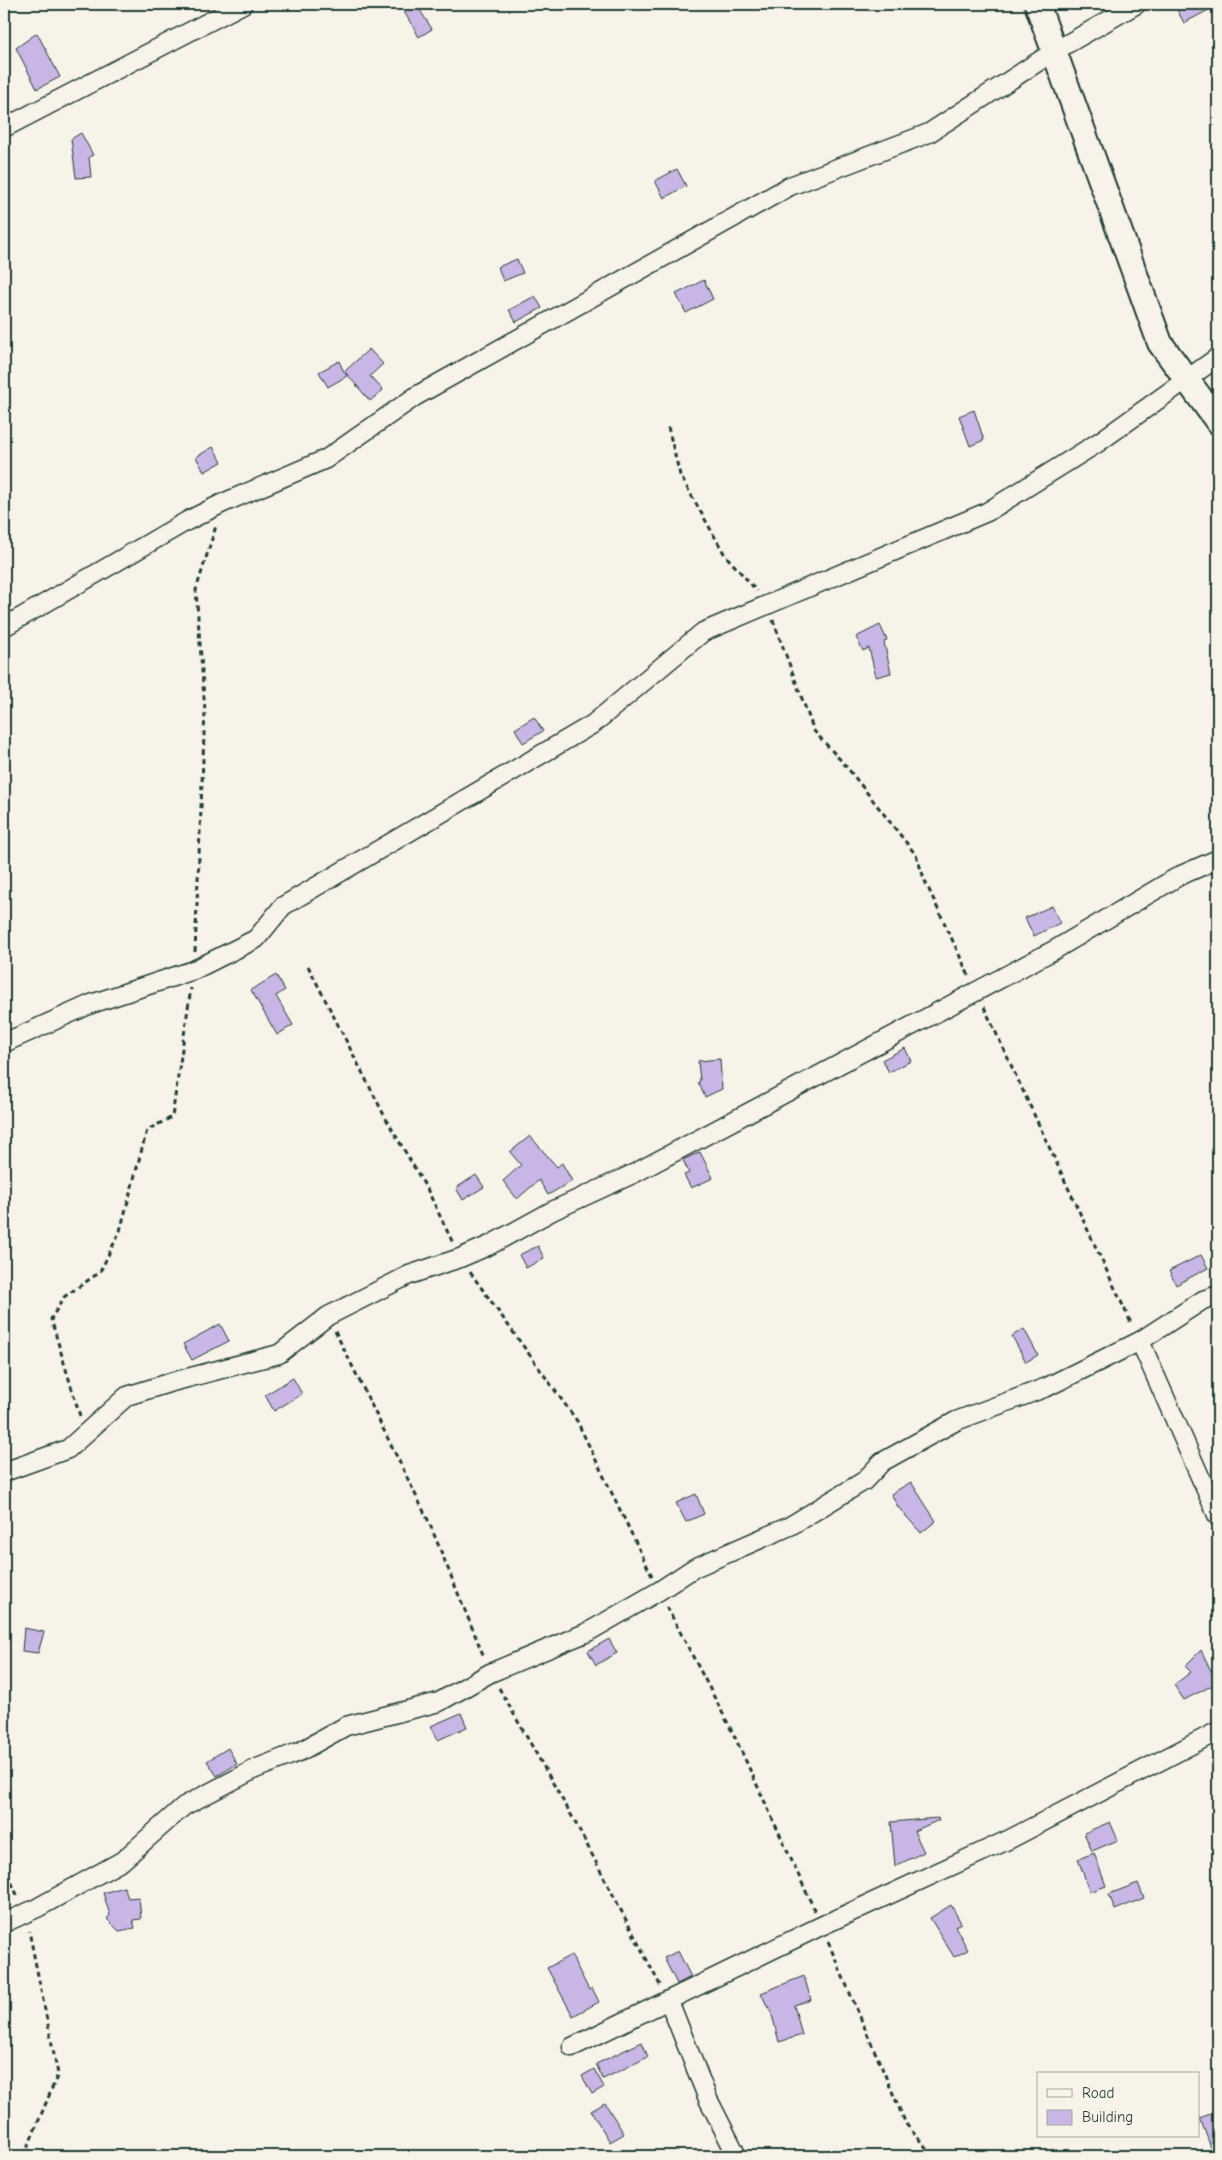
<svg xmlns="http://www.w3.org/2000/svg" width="1222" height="2160" font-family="'Comic Neue',sans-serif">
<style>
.building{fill:#c9b6e6;stroke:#1f3d34}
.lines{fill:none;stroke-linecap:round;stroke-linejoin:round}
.street-casing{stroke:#1f3d34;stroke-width:21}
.secondary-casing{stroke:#1f3d34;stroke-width:28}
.path{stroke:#1f3d34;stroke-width:3;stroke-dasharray:5 4;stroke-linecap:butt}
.street{stroke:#f7f3e8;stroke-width:18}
.secondary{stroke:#f7f3e8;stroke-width:24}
</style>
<rect width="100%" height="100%" fill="#f7f3e8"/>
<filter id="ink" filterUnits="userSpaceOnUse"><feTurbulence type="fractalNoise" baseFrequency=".02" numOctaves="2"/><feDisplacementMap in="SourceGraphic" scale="10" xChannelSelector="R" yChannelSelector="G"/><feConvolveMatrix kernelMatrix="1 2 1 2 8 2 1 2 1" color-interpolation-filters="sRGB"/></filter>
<g filter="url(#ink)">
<g class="building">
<polygon points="416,4 432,29 419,37 403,10"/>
<polygon points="1174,4 1218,4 1218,5 1184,23"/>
<polygon points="37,33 60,77 37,89 16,48"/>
<polygon points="81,133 93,155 89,157 91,177 76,178 71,139"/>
<polygon points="677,169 686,186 664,198 655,181"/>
<polygon points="517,259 523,273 503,281 498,267"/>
<polygon points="704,280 713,299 686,313 676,294"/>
<polygon points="535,296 542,308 516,322 509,310"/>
<polygon points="369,349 383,364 370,376 383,390 370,401 345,372 347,376 328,387 319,372 339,361 344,372"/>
<polygon points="974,410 984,440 970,446 959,416"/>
<polygon points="213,447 222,462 204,472 196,457"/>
<polygon points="880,625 887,640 884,642 891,673 876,677 869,648 863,651 856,637"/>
<polygon points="534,717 543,731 523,743 515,729"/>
<polygon points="1052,906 1060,923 1034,936 1025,918"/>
<polygon points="276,975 285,990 276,996 293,1025 277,1035 251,990"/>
<polygon points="905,1048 911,1061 889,1072 882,1060"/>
<polygon points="720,1059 722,1089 705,1097 698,1082 700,1081 698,1061"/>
<polygon points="530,1136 557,1167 562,1163 572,1181 548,1195 539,1180 517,1199 503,1181 521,1165 510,1152"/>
<polygon points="700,1152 713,1178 691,1188 684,1175 689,1173 683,1160"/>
<polygon points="476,1175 484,1187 463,1200 456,1188"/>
<polygon points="538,1246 544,1258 526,1268 519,1255"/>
<polygon points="1201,1255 1208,1268 1176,1285 1169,1271"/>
<polygon points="220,1324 229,1341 192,1360 183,1344"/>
<polygon points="1024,1329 1038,1355 1026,1362 1012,1336"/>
<polygon points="293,1378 302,1394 274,1411 265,1395"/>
<polygon points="911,1482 936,1521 921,1533 898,1507 891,1494"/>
<polygon points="696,1494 704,1514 686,1522 676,1503"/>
<polygon points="24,1628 44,1632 38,1653 22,1651"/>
<polygon points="609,1639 617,1653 596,1665 588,1651"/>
<polygon points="1201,1650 1217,1683 1184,1700 1174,1685 1191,1672 1185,1666"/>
<polygon points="461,1713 467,1727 438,1740 431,1726"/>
<polygon points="228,1748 237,1764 217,1776 207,1761"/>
<polygon points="938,1818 939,1820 914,1831 924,1852 895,1866 891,1822"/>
<polygon points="1110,1822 1118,1840 1092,1851 1084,1833"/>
<polygon points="1094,1853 1106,1886 1090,1892 1078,1859"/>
<polygon points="1138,1883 1144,1898 1115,1910 1109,1894"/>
<polygon points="124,1887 128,1898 139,1897 141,1919 133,1920 135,1928 119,1931 107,1919 110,1915 103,1893"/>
<polygon points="951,1905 961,1923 955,1926 968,1950 954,1957 930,1918"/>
<polygon points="678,1951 691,1977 677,1984 664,1958"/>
<polygon points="571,1955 589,1990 592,1988 599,2002 573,2016 547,1968"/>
<polygon points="804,1976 811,2000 794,2005 802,2035 779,2042 770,2007 768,2008 761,1993"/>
<polygon points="642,2042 648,2057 603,2079 596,2064"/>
<polygon points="594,2069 604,2087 592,2094 582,2076"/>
<polygon points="605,2103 624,2134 610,2142 591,2111"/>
<polygon points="1218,2111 1218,2156 1214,2156 1200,2118"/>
</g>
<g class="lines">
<g class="street-casing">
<g id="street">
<polyline points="4,128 243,4"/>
<polyline points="4,627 187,521 223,503 326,459 416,396 790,186 929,133 1053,52 1137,4"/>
<polyline points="4,1043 91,1004 194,970 256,939 283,906 593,724 703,632 987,512 1099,442 1218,357"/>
<polyline points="1140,1341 1218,1517"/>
<polyline points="4,1472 68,1449 127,1396 172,1382 279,1354 328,1316 409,1275 460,1258 490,1245 552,1211 635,1173 1056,949 1179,876 1218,859"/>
<polyline points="4,1923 37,1908 122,1861 184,1806 255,1769 301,1751 346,1726 439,1702 490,1673 588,1632 659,1591 694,1568 790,1526 864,1481 882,1462 956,1421 1047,1387 1140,1341 1203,1300 1218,1295"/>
<polyline points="669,2001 708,2099 737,2156"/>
<polyline points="572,2047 821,1926 1010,1839 1218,1731"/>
</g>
</g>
<g class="secondary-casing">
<polyline id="secondary" points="1037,4 1160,343 1218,422"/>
</g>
<g class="path">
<polyline points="668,427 680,475 725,555 757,591"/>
<polyline points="773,620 814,731 846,766 916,855 925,881 969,976"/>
<polyline points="195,952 205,711 196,590 216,526"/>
<polyline points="308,966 385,1117 428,1191 453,1243"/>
<polyline points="984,1007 1132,1325"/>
<polyline points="470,1272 577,1421 652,1576"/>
<polyline points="335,1331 429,1522 484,1657"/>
<polyline points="80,1416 51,1319 64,1297 100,1272 120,1231 147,1130 172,1117 191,988"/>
<polyline points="667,1607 733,1733 815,1911"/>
<polyline points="499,1688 574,1820 660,1985"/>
<polyline points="4,1866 18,1897"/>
<polyline points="828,1942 906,2124 933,2156"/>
<polyline points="24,2156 58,2074 29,1931"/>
</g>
<use href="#street" class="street"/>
<use href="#secondary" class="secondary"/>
</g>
</g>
<rect width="1222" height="2160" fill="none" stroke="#f7f3e8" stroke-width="20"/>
<rect x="10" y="10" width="1202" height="2140" fill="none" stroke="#1f3d34" stroke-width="2" filter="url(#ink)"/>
<rect x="1037" y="2072" width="162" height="65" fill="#f7f3e8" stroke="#a1aaa0"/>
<rect x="1047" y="2089" width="25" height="8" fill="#f7f3e8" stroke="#a1aaa0"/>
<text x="1082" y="2098" font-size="15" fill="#1f3d34">Road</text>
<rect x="1047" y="2110" width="25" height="15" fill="#c9b6e6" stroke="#a1aaa0"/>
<text x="1082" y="2122" font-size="15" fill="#1f3d34">Building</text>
</svg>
